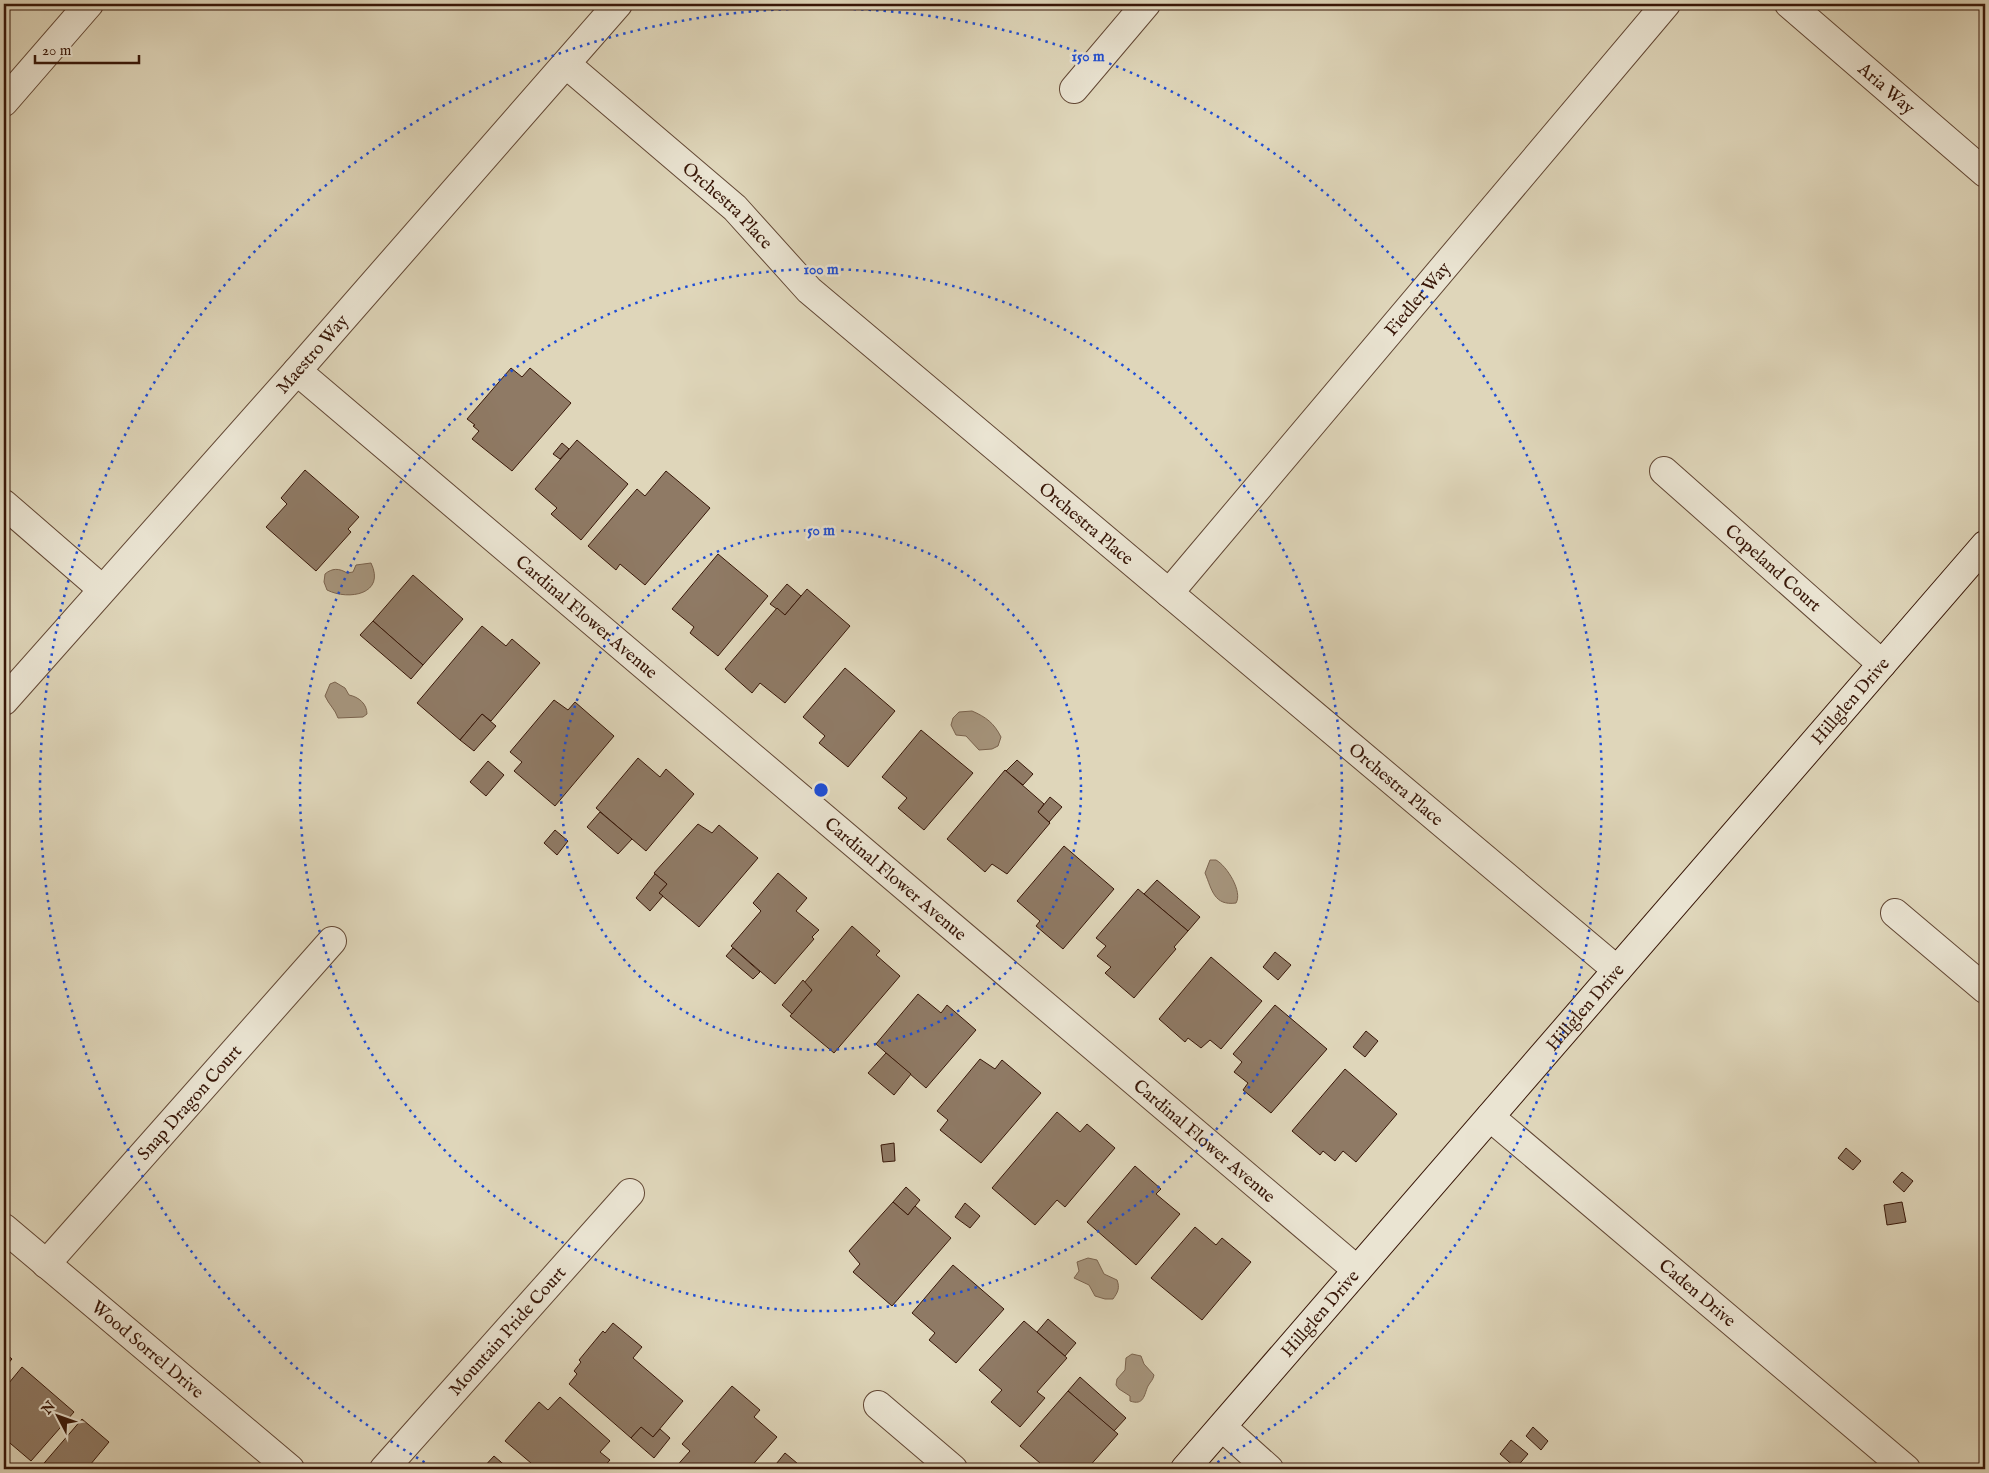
<svg xmlns="http://www.w3.org/2000/svg" width="1989" height="1473" font-family="'IM FELL English',serif">
<style>
.water{fill:#a6957d;stroke:#7a634e}
.building{fill:#8f7a65;stroke:#381708}
.lines{fill:none;stroke-linecap:round;stroke-linejoin:round}
.street-casing{stroke:#624734;stroke-width:30}
.secondary-casing{stroke:#381708;stroke-width:30}
.street{stroke:#eae4d2;stroke-width:28}
.secondary{stroke:#eae4d2;stroke-width:28}
.ring{fill:none;stroke:#1d4ed8;stroke-width:2.5;stroke-dasharray:2.5 5}
.labels{text-anchor:middle;stroke-width:5;stroke-linejoin:round;paint-order:stroke}
.street-label{font-size:18px;fill:#381708;stroke:#eae4d2}
.centre{fill:#1d4ed8;stroke:#eae4d2;stroke-width:2.5}
.ring-label{font-size:15px;text-anchor:middle;font-weight:bold;fill:#1d4ed8;stroke:#eae4d2;stroke-width:5;stroke-linejoin:round;paint-order:stroke}
</style>
<rect width="100%" height="100%" fill="#dfd6ba"/>
<filter id="stains"><feTurbulence type="fractalNoise" baseFrequency=".004" numOctaves="4"/><feColorMatrix values="0 0 0 0 .2 0 0 0 0 .09 0 0 0 0 .02 0 0 0 .5 -.17"/></filter>
<radialGradient id="worn" r=".72"><stop offset=".6" stop-color="#630" stop-opacity="0"/><stop offset="1" stop-color="#630" stop-opacity=".3"/></radialGradient>
<g class="water">
<path d="M371 563C386 594 349 601 327 590L324 582 325 574C332 568 339 568 347 573L353 572 356 565Z"/>
<path d="M335 682 345 688 349 695C359 697 367 704 367 714L363 717 338 718C335 709 329 705 325 696L330 684Z"/>
<path d="M972 711C986 717 994 723 1001 737L998 746 992 749 979 750 966 736 956 735 951 725 953 718 959 712Z"/>
<path d="M1210 860H1216C1227 866 1243 892 1236 903 1214 906 1212 890 1205 873Z"/>
<path d="M1088 1258 1097 1260 1104 1274 1117 1280C1120 1288 1118 1292 1113 1299H1105L1095 1296 1089 1285 1074 1278 1079 1271 1077 1262Z"/>
<path d="M1132 1354 1141 1356 1144 1364 1154 1375C1153 1380 1151 1381 1148 1386 1144 1395 1144 1406 1130 1401V1396L1119 1389 1116 1385 1117 1379 1125 1370 1126 1358Z"/>
</g>
<g class="building">
<polygon points="511,368 522,377 530,368 571,403 512,471 472,439 479,431 473,426 475,425 467,419"/>
<polygon points="577,440 628,484 581,540 551,514 557,508 535,489"/>
<polygon points="562,443 569,449 560,459 553,454"/>
<polygon points="305,470 359,517 348,529 351,532 316,571 266,527 287,504 281,498"/>
<polygon points="666,471 710,508 645,585 620,564 616,570 588,546 637,489 645,496"/>
<polygon points="718,554 768,596 718,656 690,633 694,627 672,609"/>
<polygon points="413,575 463,619 423,665 373,621"/>
<polygon points="787,584 801,596 785,615 770,604"/>
<polygon points="807,589 850,626 785,703 760,683 752,693 725,669 777,608 785,615"/>
<polygon points="373,621 423,665 411,679 360,635"/>
<polygon points="482,626 506,646 512,639 540,663 491,721 482,714 460,740 417,703"/>
<polygon points="845,668 895,711 848,767 819,743 825,736 803,717"/>
<polygon points="554,700 568,710 575,702 614,736 555,806 514,771 522,762 510,752"/>
<polygon points="482,714 496,726 474,751 460,740"/>
<polygon points="921,730 973,773 924,830 898,808 907,798 882,777"/>
<polygon points="638,758 660,777 666,769 694,794 646,851 596,808"/>
<polygon points="1017,760 1033,774 1023,785 1006,771"/>
<polygon points="488,761 504,775 486,796 470,782"/>
<polygon points="1005,770 1044,804 1038,812 1050,823 1007,874 992,864 985,872 947,839"/>
<polygon points="1050,797 1062,807 1049,822 1038,812"/>
<polygon points="600,812 632,839 618,854 587,827"/>
<polygon points="698,824 712,833 719,825 758,858 699,927 659,893 667,884 654,873"/>
<polygon points="555,830 568,841 557,855 544,843"/>
<polygon points="1064,846 1114,889 1063,949 1036,926 1040,921 1017,901"/>
<polygon points="778,873 807,898 796,911 819,930 812,937 814,939 775,984 731,946 761,911 753,903"/>
<polygon points="655,874 667,884 659,893 663,896 650,911 636,898"/>
<polygon points="1157,880 1200,917 1188,931 1144,894"/>
<polygon points="1138,889 1188,931 1174,947 1176,949 1134,998 1105,973 1111,967 1097,956 1106,946 1096,938"/>
<polygon points="852,926 880,951 876,955 900,976 834,1053 790,1016 812,990 804,983"/>
<polygon points="733,948 760,972 753,979 726,956"/>
<polygon points="1275,952 1291,965 1278,980 1263,967"/>
<polygon points="1211,957 1262,1001 1221,1049 1210,1040 1201,1048 1188,1038 1185,1042 1159,1019"/>
<polygon points="803,980 812,990 792,1014 782,1005"/>
<polygon points="918,994 941,1013 947,1005 976,1030 926,1088 876,1044"/>
<polygon points="1275,1005 1327,1049 1271,1113 1243,1090 1248,1083 1234,1072 1242,1062 1233,1054"/>
<polygon points="1366,1031 1378,1041 1365,1057 1353,1047"/>
<polygon points="886,1053 911,1074 894,1095 868,1073"/>
<polygon points="980,1059 995,1069 1002,1060 1041,1093 981,1163 940,1130 948,1120 937,1111"/>
<polygon points="1345,1069 1397,1114 1356,1162 1343,1151 1335,1161 1323,1151 1320,1155 1292,1131"/>
<polygon points="1057,1112 1080,1132 1087,1124 1115,1148 1065,1207 1057,1200 1035,1225 992,1188"/>
<polygon points="894,1143 895,1161 883,1162 881,1145"/>
<polygon points="1846,1148 1861,1161 1853,1170 1838,1158"/>
<polygon points="1135,1166 1161,1189 1156,1194 1180,1214 1136,1265 1087,1222"/>
<polygon points="1902,1172 1913,1181 1904,1192 1893,1182"/>
<polygon points="906,1187 920,1200 908,1215 893,1202"/>
<polygon points="893,1202 908,1215 915,1206 951,1238 892,1306 853,1272 860,1264 849,1251"/>
<polygon points="1902,1202 1906,1222 1887,1225 1884,1205"/>
<polygon points="965,1203 980,1216 970,1228 955,1217"/>
<polygon points="1195,1227 1216,1245 1222,1238 1251,1262 1202,1320 1151,1278"/>
<polygon points="953,1265 1004,1309 956,1363 929,1340 935,1333 912,1313"/>
<polygon points="1048,1319 1076,1343 1065,1356 1037,1332"/>
<polygon points="1024,1321 1067,1358 1037,1392 1045,1398 1020,1427 991,1402 1002,1390 979,1370"/>
<polygon points="613,1323 642,1347 633,1358 683,1401 653,1437 641,1427 631,1438 569,1384 577,1374 574,1371 581,1362 579,1360 603,1331 605,1333"/>
<polygon points="4,1352 12,1359 4,1368"/>
<polygon points="22,1367 74,1412 31,1461 4,1438 4,1389"/>
<polygon points="1080,1377 1126,1418 1114,1431 1068,1391"/>
<polygon points="732,1386 760,1410 754,1417 777,1437 749,1469 674,1469 690,1451 682,1444"/>
<polygon points="1068,1391 1118,1434 1087,1469 1047,1469 1020,1446"/>
<polygon points="560,1397 610,1441 600,1452 610,1460 602,1469 538,1469 505,1441 539,1402 548,1410"/>
<polygon points="82,1419 109,1442 90,1465 94,1469 39,1469"/>
<polygon points="641,1427 653,1437 660,1429 670,1438 654,1458 631,1438"/>
<polygon points="1533,1427 1548,1441 1541,1450 1526,1436"/>
<polygon points="1511,1440 1528,1454 1516,1468 1500,1454"/>
<polygon points="785,1453 804,1469 772,1469"/>
<polygon points="494,1456 509,1469 482,1469"/>
</g>
<g class="lines">
<g class="street-casing">
<g id="street">
<path id="s1" d="M1789 4 1985 173"/>
<path id="s2" d="M566 64 735 208 809 290 1617 970"/>
<polyline points="1074,89 1146,4"/>
<polyline points="4,102 89,4"/>
<path id="s3" d="M297 371 1357 1270"/>
<path id="s4" d="M1664 471 1882 664"/>
<polyline points="4,504 102,589"/>
<path id="s5" d="M1169 593 1666 4"/>
<path id="s6" d="M4 701 297 371 618 4"/>
<polyline points="1895,913 1985,989"/>
<path id="s7" d="M1490 1117 1906 1469"/>
<path id="s8" d="M4 1228 290 1469"/>
<path id="s9" d="M46 1264 332 941"/>
<polyline points="878,1405 953,1469"/>
<polyline points="1222,1427 1269,1469"/>
<path id="s10" d="M384 1469 630 1193"/>
</g>
</g>
<g class="secondary-casing">
<g id="secondary">
<path id="s11" d="M1185 1469 1985 545"/>
</g>
</g>
<use href="#street" class="street"/>
<use href="#secondary" class="secondary"/>
</g>
<g class="ring">
<circle cx="821" cy="790" r="260"/>
<circle cx="821" cy="790" r="521"/>
<path d="M431 1466A781 781 0 1 1 1211 1466"/>
</g>
<g class="labels">
<g class="street-label">
<text dy="6" stroke="none"><textPath href="#s1" startOffset="129">Aria Way</textPath></text>
<text dy="6" stroke="none"><textPath href="#s2" startOffset="215">Orchestra Place</textPath></text>
<text dy="6" stroke="none"><textPath href="#s5" startOffset="385">Fiedler Way</textPath></text>
<text dy="6" stroke="none"><textPath href="#s6" startOffset="464">Maestro Way</textPath></text>
<text dy="6" stroke="none"><textPath href="#s2" startOffset="695">Orchestra Place</textPath></text>
<text dy="6" stroke="none"><textPath href="#s4" startOffset="146">Copeland Court</textPath></text>
<text dy="6" stroke="none"><textPath href="#s3" startOffset="380">Cardinal Flower Avenue</textPath></text>
<text dy="6" stroke="none"><textPath href="#s11" startOffset="1016">Hillglen Drive</textPath></text>
<text dy="6" stroke="none"><textPath href="#s2" startOffset="1100">Orchestra Place</textPath></text>
<text dy="6" stroke="none"><textPath href="#s3" startOffset="785">Cardinal Flower Avenue</textPath></text>
<text dy="6" stroke="none"><textPath href="#s11" startOffset="611">Hillglen Drive</textPath></text>
<text dy="6" stroke="none"><textPath href="#s9" startOffset="216">Snap Dragon Court</textPath></text>
<text dy="6" stroke="none"><textPath href="#s3" startOffset="1190">Cardinal Flower Avenue</textPath></text>
<text dy="6" stroke="none"><textPath href="#s7" startOffset="272">Caden Drive</textPath></text>
<text dy="6" stroke="none"><textPath href="#s11" startOffset="206">Hillglen Drive</textPath></text>
<text dy="6" stroke="none"><textPath href="#s10" startOffset="185">Mountain Pride Court</textPath></text>
<text dy="6" stroke="none"><textPath href="#s8" startOffset="188">Wood Sorrel Drive</textPath></text>
</g>
</g>
<circle cx="821" cy="790" r="8" class="centre"/>
<g class="ring-label">
<text x="1088" y="61">150 m</text>
<text x="821" y="274">100 m</text>
<text x="821" y="535">50 m</text>
</g>
<rect width="1989" height="1473" fill="none" stroke="#dfd6ba" stroke-width="20"/>
<rect x="5" y="5" width="1979" height="1463" fill="none" stroke="#381708" stroke-width="2.5"/>
<rect x="10" y="10" width="1969" height="1453" fill="none" stroke="#381708"/>
<g transform="translate(58 1416) rotate(311)" stroke="#eae4d2" stroke-width="4" paint-order="stroke">
<path d="M0-4L9 19L0 12L-9 19Z" fill="#381708"/>
<text y="-8" font-size="14" font-weight="bold" text-anchor="middle" fill="#381708">N</text>
</g>
<path d="M35 55v8h104v-8" fill="none" stroke="#381708" stroke-width="2.5"/>
<text x="42" y="55" font-size="15" fill="#381708" stroke="#eae4d2" stroke-width="4" paint-order="stroke">20 m</text>
<rect width="100%" height="100%" filter="url(#stains)"/>
<rect width="100%" height="100%" fill="url(#worn)"/>
</svg>
